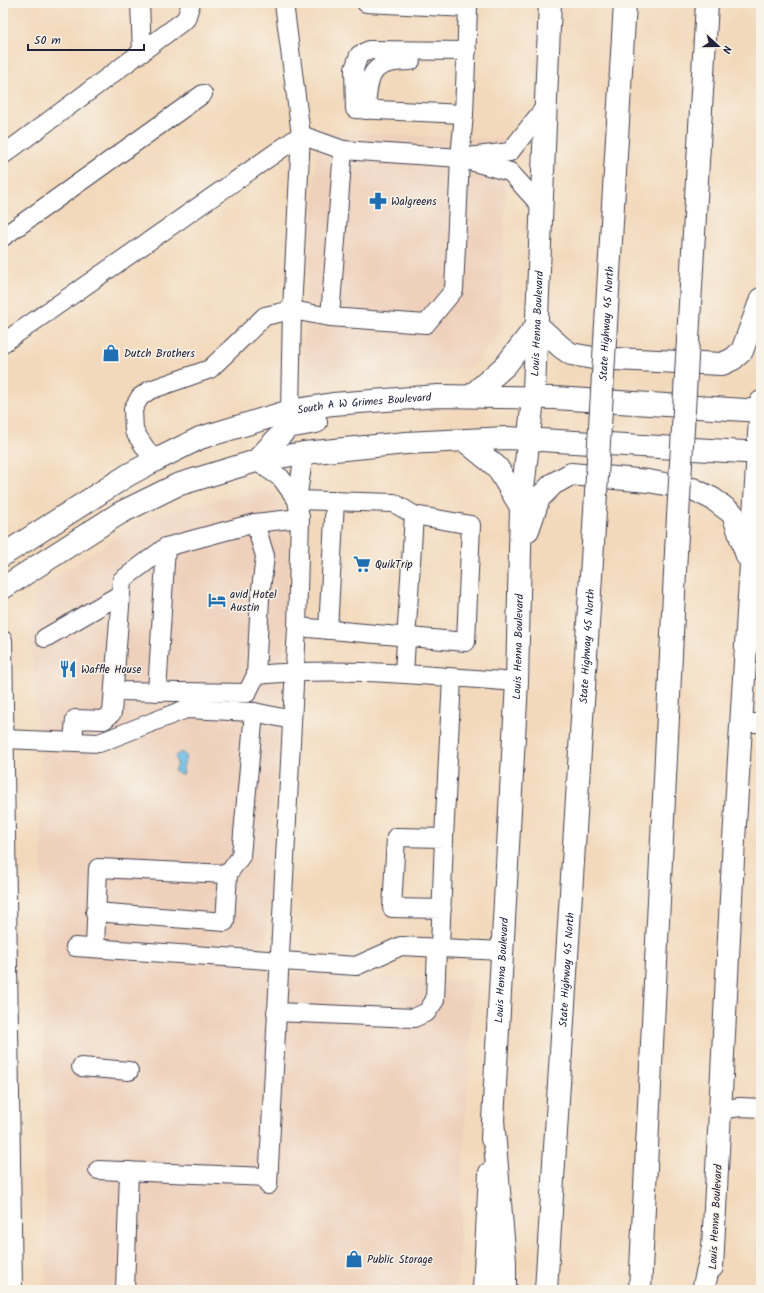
<svg xmlns="http://www.w3.org/2000/svg" width="764" height="1293" font-family="Kalam,sans-serif">
<style>
.built{fill:#eed0bb}
.industrial{fill:#cfc0ba}
.water{fill:#69bde5;stroke:#467090}
.lines{fill:none;stroke-linecap:round;stroke-linejoin:round}
.minor-casing{stroke:#413d4e;stroke-width:20}
.major-casing{stroke:#413d4e;stroke-width:24}
.highway-casing{stroke:#413d4e;stroke-width:24}
.minor{stroke:#fff;stroke-width:18}
.major{stroke:#fff;stroke-width:22}
.highway{stroke:#fff;stroke-width:22}
.highway-bridge-casing{stroke:#413d4e;stroke-width:24;stroke-linecap:butt}
.highway-bridge{stroke:#fff;stroke-width:22}
.labels{text-anchor:middle;stroke-width:3;stroke-linejoin:round;paint-order:stroke}
.poi-label{font-size:11px;fill:#22223b;stroke:#f7f3e8;text-anchor:start}
.street-label{font-size:11px;fill:#22223b;stroke:#f7f3e8}
</style>
<rect width="100%" height="100%" fill="#f7f3e8"/>
<filter id="ink" filterUnits="userSpaceOnUse"><feTurbulence type="fractalNoise" baseFrequency=".025" numOctaves="2"/><feDisplacementMap in="SourceGraphic" scale="8" xChannelSelector="R" yChannelSelector="G"/><feConvolveMatrix kernelMatrix="1 2 1 2 8 2 1 2 1" color-interpolation-filters="sRGB"/></filter>
<filter id="wash" filterUnits="userSpaceOnUse"><feTurbulence type="fractalNoise" baseFrequency=".012" numOctaves="4" result="noise"/><feDisplacementMap in="SourceGraphic" scale="16" xChannelSelector="R" yChannelSelector="G"/><feGaussianBlur stdDeviation="0.9" result="paint"/><feColorMatrix in="noise" values="0 0 0 0 0 0 0 0 0 0 0 0 0 0 0 0 0 1.4 0 .05"/><feComposite in="paint" operator="in"/></filter>
<g filter="url(#wash)">
<rect width="100%" height="100%" fill="#f3d9bb"/>
<g class="built">
<polygon points="318,131 508,140 500,332 472,367 306,385 303,351"/>
<polygon points="268,487 284,506 289,554 265,970 473,982 457,1290 46,1290 41,762 30,633 36,590 146,517"/>
</g>
<polygon class="industrial" points="761,1195 761,1290 756,1290"/>
<polygon class="water" points="181,752 186,756 183,768 184,773 182,775 174,771 177,764 175,756"/>
</g>
<g filter="url(#ink)">
<g class="lines">
<g class="minor-casing">
<g id="minor">
<polyline points="140,3 142,53"/>
<polyline points="366,3 468,8 464,114 460,158"/>
<path d="M366 110C368 73 371 61 411 61"/>
<polyline points="464,114 355,109 354,69 359,55 369,50 467,51"/>
<polyline points="3,155 186,19 191,3"/>
<polyline points="541,206 510,172 460,158 510,152 545,107"/>
<polyline points="3,237 203,94"/>
<polyline points="3,343 301,135 284,3"/>
<polyline points="290,411 292,310 301,135 343,150"/>
<polyline points="154,461 134,431 133,409 140,397 150,390 210,369 265,316 292,310 330,317 426,324 454,290 460,158 343,150 330,317"/>
<polyline points="256,461 281,478 297,500"/>
<polyline points="297,500 394,503 414,515 471,525 466,642 297,627"/>
<polyline points="255,523 265,556 260,598 256,675"/>
<polyline points="328,630 335,501"/>
<polyline points="45,638 121,594"/>
<polyline points="3,640 13,1290"/>
<polyline points="404,673 414,515"/>
<path d="M114 691 247 693 256 675C343 666 430 676 517 682"/>
<polyline points="157,692 166,547"/>
<polyline points="741,723 761,723"/>
<polyline points="4,739 99,743 186,709 254,712 292,720"/>
<polyline points="73,741 75,719 104,720 112,713 122,580 166,547 255,523 300,518"/>
<polyline points="444,838 452,678"/>
<polyline points="95,912 225,922 228,874 241,856 254,712"/>
<polyline points="75,947 356,966 401,946 502,951"/>
<polyline points="95,948 98,868 228,874"/>
<polyline points="440,948 444,838 396,837 392,908 442,909"/>
<polyline points="276,1012 414,1018 427,1012 435,1000 437,948"/>
<polyline points="81,1067 129,1071"/>
<polyline points="720,1110 740,1107 761,1108"/>
<polyline points="98,1170 268,1177"/>
<polyline points="268,1185 297,627 300,518 297,500 304,453"/>
<polyline points="125,1290 129,1171"/>
</g>
</g>
<g class="major-casing">
<g id="major">
<polyline points="537,325 561,347 571,354 593,358 722,364 733,359 742,351 761,299"/>
<polyline points="471,396 506,365 537,325"/>
<polyline points="465,441 497,467 521,507"/>
<polyline points="256,461 288,427 316,422"/>
<polyline points="528,530 539,498 553,484 571,474 648,481 693,489 713,499 733,514 747,556"/>
<path id="s1" d="M3 555 128 475 154 461 200 438 290 411 333 404 438 396 555 398 761 411"/>
<polyline points="3,588 120,513 177,485 256,461 304,453 406,443 507,438 761,453"/>
<path id="s2" d="M492 1139 517 682 521 507 534 390 550 3"/>
<polyline points="712,1267 734,840 761,402"/>
<polyline points="484,1290 490,1173"/>
</g>
</g>
<g class="highway-casing">
<g id="highway">
<polyline points="493,1120 505,1262 505,1290"/>
<path id="s3" d="M546 1290 593 544"/>
<polyline points="640,1290 676,552"/>
<polyline points="703,1290 713,1248"/>
</g>
</g>
<use href="#minor" class="minor"/>
<use href="#major" class="major"/>
<use href="#highway" class="highway"/>
<g class="highway-bridge-casing">
<g id="highway-bridge">
<path id="s4" d="M593 544 625 3"/>
<polyline points="676,552 707,3"/>
</g>
</g>
<use href="#highway-bridge" class="highway-bridge"/>
</g>
</g>
<defs>
<g id="pharmacy-bare" transform="scale(1.38)"><path d="M-2-6h4v4h4v4h-4v4h-4v-4h-4v-4h4Z" fill="#1f6fb2" stroke="#f7f3e8" stroke-width="2.5" paint-order="stroke"/></g>
<g id="shop-bare" transform="scale(1.38)"><path d="M-5-2.5h2.3a2.7 3.5 0 0 1 5.4 0H5L5.5 6h-11ZM-1.5-2.5h3a1.5 2.3 0 0 0-3 0Z" fill="#1f6fb2" stroke="#f7f3e8" stroke-width="2.5" paint-order="stroke"/></g>
<g id="supermarket-bare" transform="scale(1.38)"><path d="M-6-5.5h2.5l.6 2H6L4.5 2H-2.5L-4.4-4H-6ZM-1.5 3.2a1.3 1.3 0 1 0 .1 0ZM3 3.2a1.3 1.3 0 1 0 .1 0Z" fill="#1f6fb2" stroke="#f7f3e8" stroke-width="2.5" paint-order="stroke"/></g>
<g id="hotel-bare" transform="scale(1.38)"><path d="M-6-4.5h1.5V1H6V5H4.5V3h-9V5H-6ZM-4 0a1.8 1.8 0 1 1 3.6 0ZM.5 0V-2.5h3Q6-2.5 6 0Z" fill="#1f6fb2" stroke="#f7f3e8" stroke-width="2.5" paint-order="stroke"/></g>
<g id="restaurant-bare" transform="scale(1.38)"><path d="M-5-6h1v4h1v-4h1v4h1v-4h1v5L-1.5 .5V6h-2V.5L-5-1ZM5-6V6H3V1.5H1.5Q1.5-4 5-6Z" fill="#1f6fb2" stroke="#f7f3e8" stroke-width="2.5" paint-order="stroke"/></g>
</defs>
<g fill-rule="evenodd">
<use href="#pharmacy-bare" x="378" y="201"/>
<use href="#shop-bare" x="111" y="353"/>
<use href="#supermarket-bare" x="362" y="564"/>
<use href="#hotel-bare" x="217" y="600"/>
<use href="#restaurant-bare" x="68" y="669"/>
<use href="#shop-bare" x="354" y="1259"/>
</g>
<g class="labels">
<g class="poi-label">
<text x="391" y="205">Walgreens</text>
<text x="124" y="357">Dutch Brothers</text>
<text x="375" y="568">QuikTrip</text>
<text x="230" y="598">avid Hotel<tspan x="230" dy="13">Austin</tspan></text>
<text x="81" y="673">Waffle House</text>
<text x="367" y="1263">Public Storage</text>
</g>
<g class="street-label">
<text dy="4" stroke="none"><textPath href="#s2" startOffset="817">Louis Henna Boulevard</textPath></text>
<text dy="4" stroke="none"><textPath href="#s4" startOffset="221">State Highway 45 North</textPath></text>
<text dy="4" stroke="none"><textPath href="#s1" startOffset="398">South A W Grimes Boulevard</textPath></text>
<text dy="4" stroke="none"><textPath href="#s2" startOffset="493">Louis Henna Boulevard</textPath></text>
<text dy="4" stroke="none"><textPath href="#s3" startOffset="645">State Highway 45 North</textPath></text>
<text dy="4" stroke="none"><textPath href="#s2" startOffset="169">Louis Henna Boulevard</textPath></text>
<text dy="4" stroke="none"><textPath href="#s3" startOffset="321">State Highway 45 North</textPath></text>
<text transform="translate(715 1217) rotate(-87)" y="4">Louis Henna Boulevard</text>
</g>
</g>
<rect width="764" height="1293" fill="none" stroke="#f7f3e8" stroke-width="16"/>
<g transform="translate(718 46) rotate(111)" stroke="#f7f3e8" stroke-width="3" paint-order="stroke">
<path d="M0-3L7 15L0 10L-7 15Z" fill="#22223b"/>
<text y="-6" font-size="11" font-weight="bold" text-anchor="middle" fill="#22223b">N</text>
</g>
<path d="M28 44v6h116v-6" fill="none" stroke="#22223b" stroke-width="2"/>
<text x="34" y="44" font-size="12" fill="#22223b" stroke="#f7f3e8" stroke-width="3" paint-order="stroke">50 m</text>
</svg>
